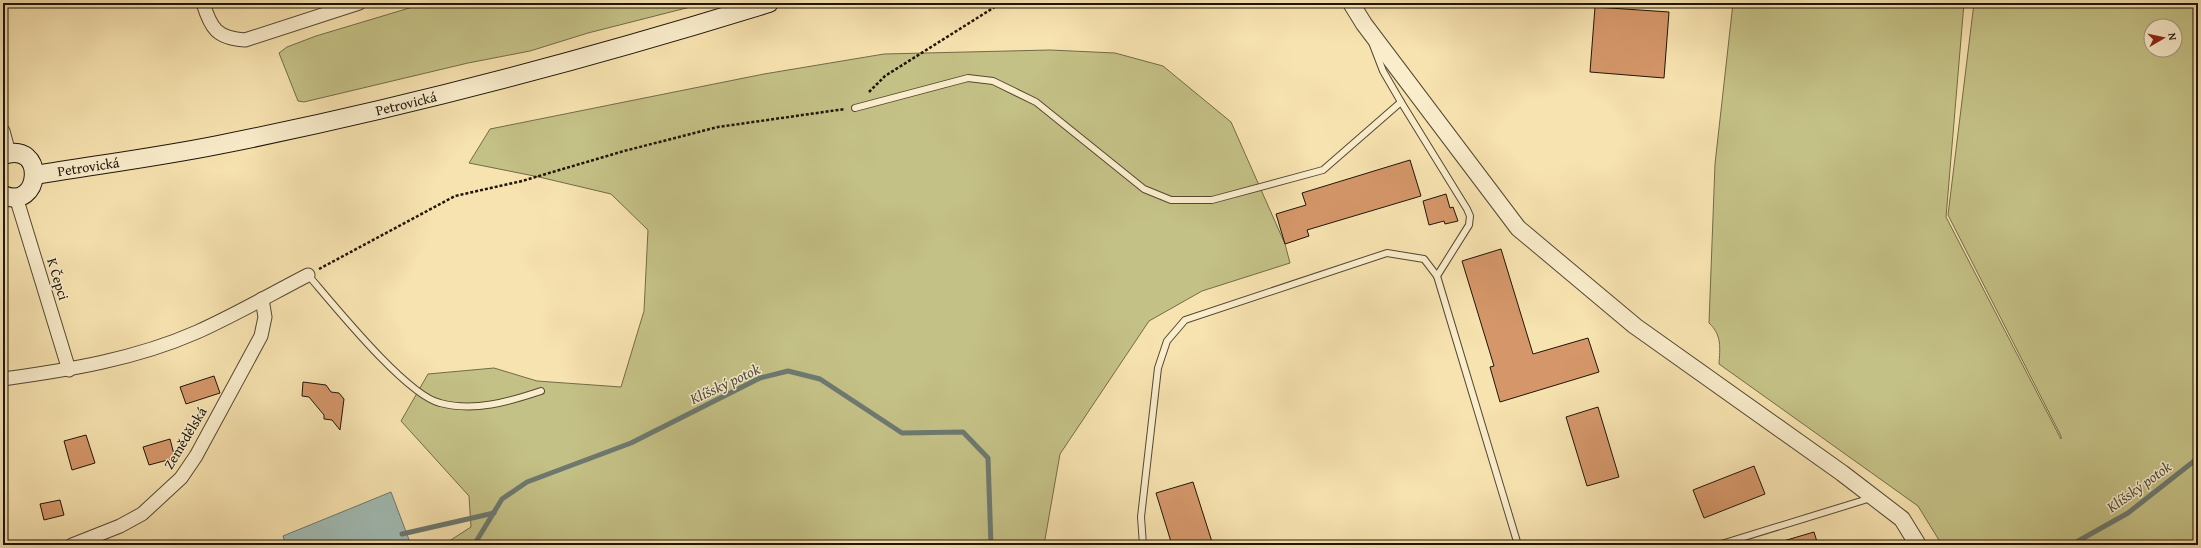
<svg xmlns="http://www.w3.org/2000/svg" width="2201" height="548" font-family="'Gentium Book Plus',serif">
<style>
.green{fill:#c4c186;stroke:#726b48;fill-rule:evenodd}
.water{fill:#a1bcb5;stroke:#6d7970}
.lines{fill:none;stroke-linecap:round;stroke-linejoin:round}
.stream{stroke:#6d7970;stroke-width:5}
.building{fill:#d5976a;stroke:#1f1509}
.service-casing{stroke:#554833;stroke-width:8}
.minor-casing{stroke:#554833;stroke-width:15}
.tertiary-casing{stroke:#554833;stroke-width:18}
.secondary-casing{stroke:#1f1509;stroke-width:20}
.path{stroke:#1f1509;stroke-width:2.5;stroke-dasharray:3 2;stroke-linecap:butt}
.service{stroke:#faedcc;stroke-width:6}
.minor{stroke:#faedcc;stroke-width:13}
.tertiary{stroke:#faedcc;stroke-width:16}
.secondary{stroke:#faedcc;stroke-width:18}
.labels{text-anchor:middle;stroke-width:3;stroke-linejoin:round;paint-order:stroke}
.street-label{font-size:14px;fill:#1f1509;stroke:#faedcc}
.water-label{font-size:15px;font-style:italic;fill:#4c4f45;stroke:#faedcc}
</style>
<rect width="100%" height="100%" fill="#f7e3b0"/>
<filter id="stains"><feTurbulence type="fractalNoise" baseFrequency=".005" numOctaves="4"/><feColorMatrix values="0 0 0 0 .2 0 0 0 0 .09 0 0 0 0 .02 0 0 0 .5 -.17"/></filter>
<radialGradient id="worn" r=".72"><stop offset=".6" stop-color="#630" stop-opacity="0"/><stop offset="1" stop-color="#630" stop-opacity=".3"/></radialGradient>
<g class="green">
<polygon points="426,3 706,3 588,33 530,51 468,63 304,102 298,101 279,53 287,47 316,36"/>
<path d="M1733 3H1964L1946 217 2061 439V436L1948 215 1974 3H2198V545H1942L1918 506 1719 364C1720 348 1722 335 1709 323L1715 164ZM2151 26H2175V50H2151Z"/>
<polygon points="1050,50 1115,53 1163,66 1231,122 1285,244 1290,263 1202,291 1149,321 1060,454 1044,545 443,545 471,527 469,496 401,421 428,374 494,368 537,381 621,387 644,311 648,230 611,194 539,177 469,163 490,129 764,74 884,54"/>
</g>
<polygon class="water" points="391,492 411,545 286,545 283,536"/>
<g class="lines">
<g class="stream">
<polyline points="402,534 494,513"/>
<polyline points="474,545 502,499 527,482 631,443 760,378 788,371 820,379 902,433 963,432 988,458 991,545"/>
<polyline points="2071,545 2128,513 2198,458"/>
</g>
</g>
<g class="building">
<polygon points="1595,7 1669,12 1664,78 1590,72"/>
<polygon points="1410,160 1421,196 1307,230 1309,236 1285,244 1276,214 1306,205 1302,193"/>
<polygon points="1446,194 1450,208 1453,207 1458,221 1445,224 1444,221 1429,225 1423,201"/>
<polygon points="1501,249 1533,354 1588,338 1599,372 1500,402 1490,367 1494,366 1462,261"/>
<polygon points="214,376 220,393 186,404 180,387"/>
<polygon points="303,382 326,385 331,392 339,393 344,399 340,430 332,420 324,419 324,415 309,397 302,396"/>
<polygon points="1598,407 1619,477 1587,486 1566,417"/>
<polygon points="86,435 95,463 72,470 64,441"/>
<polygon points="170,439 175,458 149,465 143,447"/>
<polygon points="1754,466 1765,494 1704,518 1693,490"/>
<polygon points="1193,482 1213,545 1172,545 1156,493"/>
<polygon points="60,500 64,515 44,520 40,504"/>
<polygon points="1814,532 1818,545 1780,545 1780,542"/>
</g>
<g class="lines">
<g class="service-casing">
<g id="service">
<polyline points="1373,45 1383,71 1401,102 1467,209 1470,216 1469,225 1437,276"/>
<polyline points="855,108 968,78 993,81 1036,102 1144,189 1171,200 1212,200 1323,170 1401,102"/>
<path d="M308 275C333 304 406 395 440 403 474 412 508 402 541 391"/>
<polyline points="1143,545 1141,517 1158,368 1167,341 1185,320 1387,253 1424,259 1437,276 1518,545"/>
<polyline points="1718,545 1871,498"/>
</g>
</g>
<g class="minor-casing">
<g id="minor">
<path d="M203 3C211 29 217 38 245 40L359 3"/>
<polyline points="3,131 9,153"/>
<polyline points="16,197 69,370"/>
<path d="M3 379C69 370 136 359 197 332 235 315 271 294 308 275"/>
<polyline points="72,545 120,526 142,514 181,478 196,456 261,336 265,317 262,299"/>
</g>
</g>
<g class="tertiary-casing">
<polyline id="tertiary" points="1351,3 1364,24 1518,228 1635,326 1842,473 1902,519 1918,545"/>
</g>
<g class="secondary-casing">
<g id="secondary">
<path d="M3 155C47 140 41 212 3 195"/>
<path id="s1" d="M35 175C96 165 158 157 218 145 404 108 588 59 769 3"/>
</g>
</g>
<g class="path">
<polyline points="869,92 885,76 1001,3"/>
<polyline points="319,269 455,196 522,181 624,151 718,127 845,109"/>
</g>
<use href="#service" class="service"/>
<use href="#minor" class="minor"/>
<use href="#tertiary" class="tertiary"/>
<use href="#secondary" class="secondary"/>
</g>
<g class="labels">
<g class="street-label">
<text dy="5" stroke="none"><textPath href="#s1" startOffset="378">Petrovická</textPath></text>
<text dy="5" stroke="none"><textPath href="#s1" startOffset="54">Petrovická</textPath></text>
<text transform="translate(58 279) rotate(73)" y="5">K Čepci</text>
<text transform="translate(185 438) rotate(-59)" y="5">Zemědělská</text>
</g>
<g class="water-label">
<text transform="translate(725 384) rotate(-25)" y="5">Klíšský potok</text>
<text transform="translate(2139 487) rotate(-36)" y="5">Klíšský potok</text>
</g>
</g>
<rect width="2201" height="548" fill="none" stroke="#f7e3b0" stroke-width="16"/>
<rect x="4" y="4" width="2193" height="540" fill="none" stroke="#1f1509" stroke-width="2"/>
<rect x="8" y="8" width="2185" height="532" fill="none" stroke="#1f1509"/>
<g transform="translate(2163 38) rotate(81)"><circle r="19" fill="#faedcc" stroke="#a2977e"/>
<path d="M0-3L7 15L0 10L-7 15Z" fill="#8f2418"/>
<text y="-6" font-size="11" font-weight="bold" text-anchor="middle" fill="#1f1509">N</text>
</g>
<rect width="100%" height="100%" filter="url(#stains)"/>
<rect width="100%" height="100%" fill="url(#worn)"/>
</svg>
